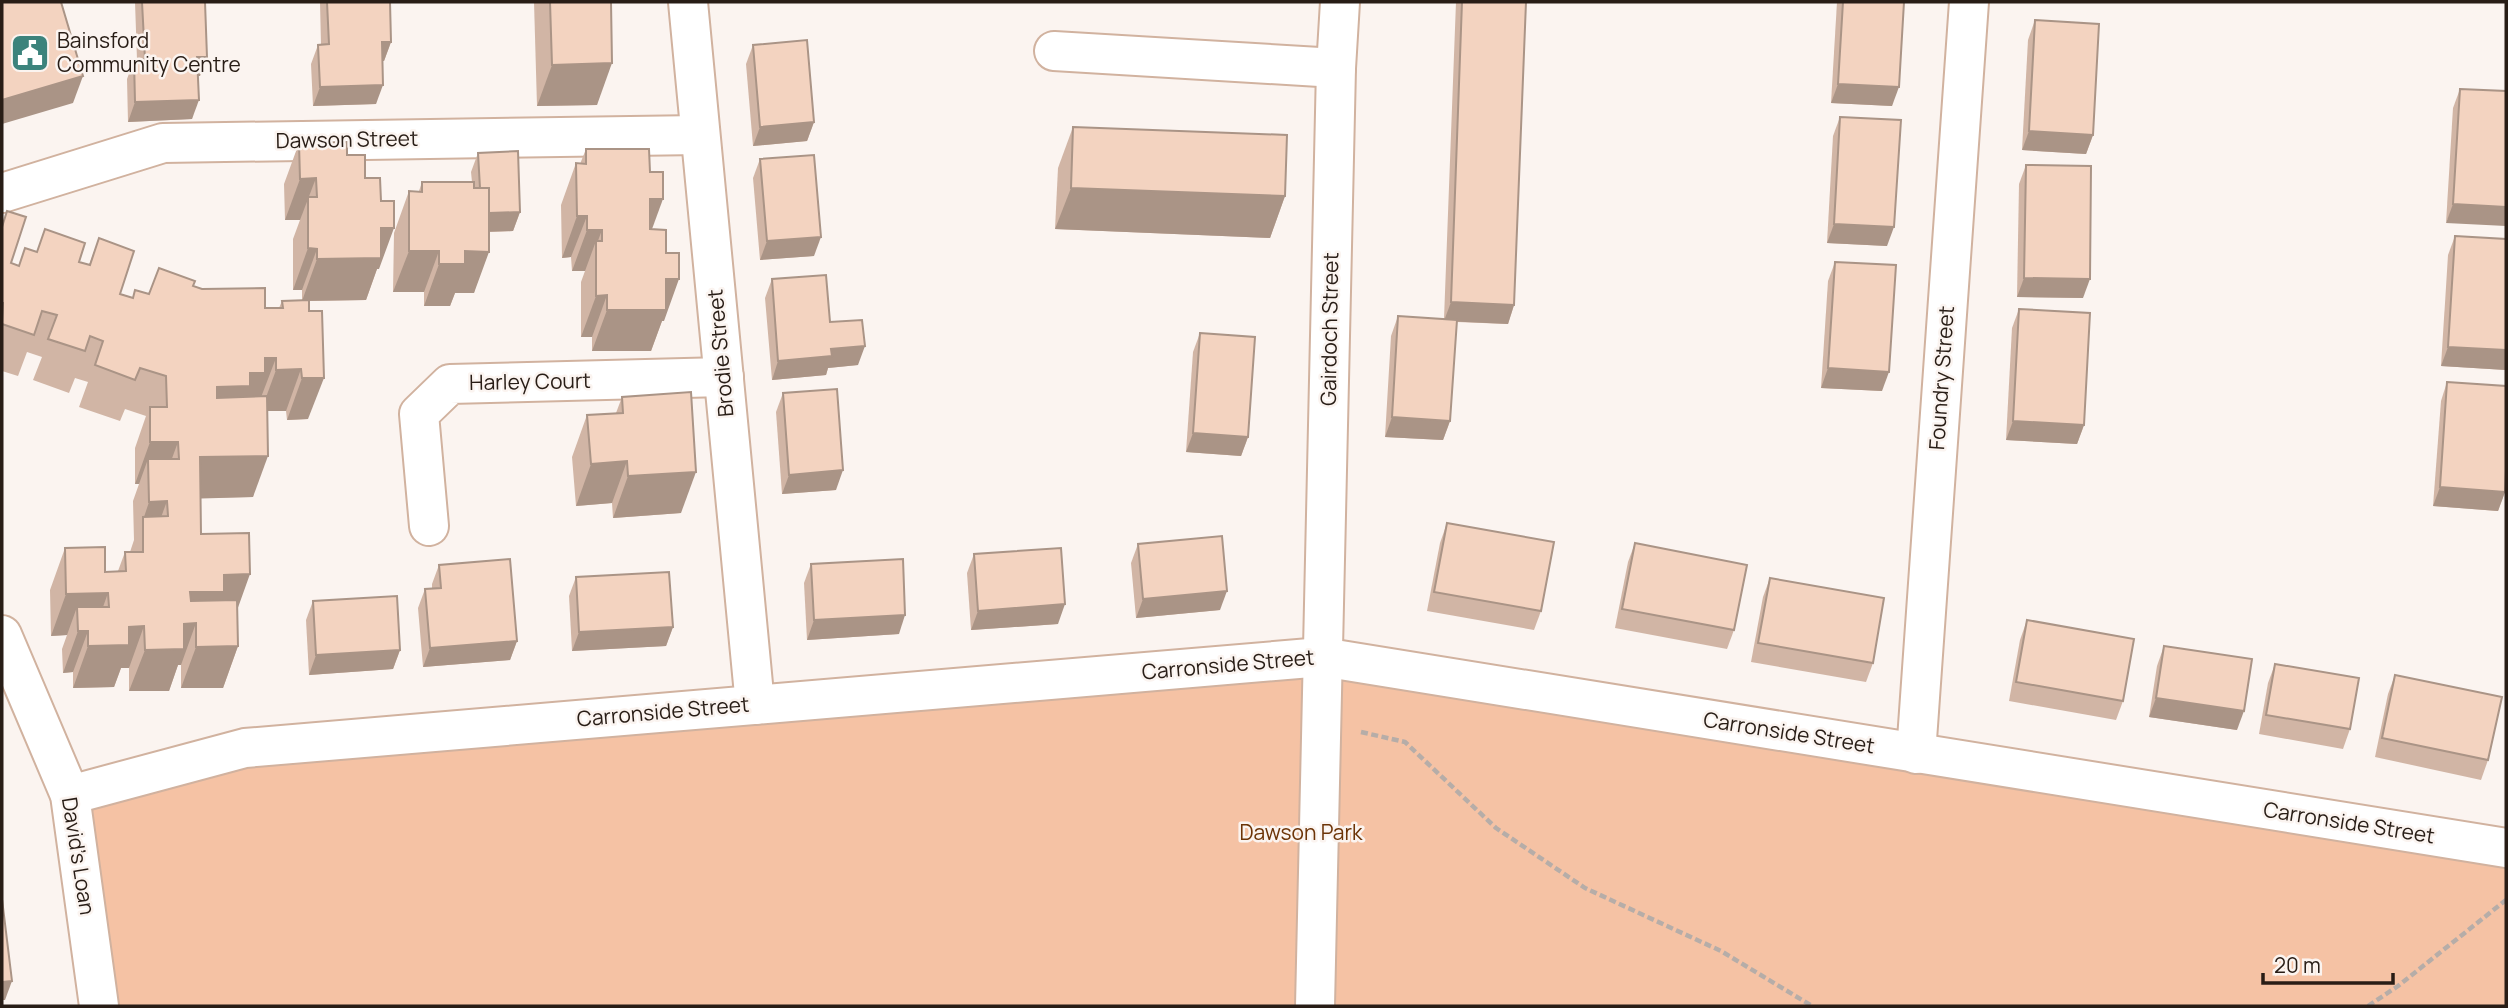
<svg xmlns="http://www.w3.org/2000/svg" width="2508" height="1008" font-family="Manrope,sans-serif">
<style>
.green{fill:#f5c2a4}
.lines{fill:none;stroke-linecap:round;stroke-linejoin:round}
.minor-casing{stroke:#d1b29f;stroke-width:42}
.path{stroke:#b6ada8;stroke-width:4.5;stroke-dasharray:7 3.5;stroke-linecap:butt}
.minor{stroke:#fff;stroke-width:38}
.wall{fill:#d1b5a5}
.shaded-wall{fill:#aa9486}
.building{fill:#f3d3c0;stroke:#aa9486;stroke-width:2}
.labels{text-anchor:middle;stroke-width:5;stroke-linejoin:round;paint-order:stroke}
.poi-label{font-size:21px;fill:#281d16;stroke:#fbf4f0;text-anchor:start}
.street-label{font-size:21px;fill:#281d16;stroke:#fbf4f0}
.park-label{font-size:21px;fill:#6c3407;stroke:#fbf4f0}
</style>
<rect width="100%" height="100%" fill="#fbf4f0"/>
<polygon class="green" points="1322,657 2506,848 2506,1006 99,1006 70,795 245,748"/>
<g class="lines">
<g class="minor-casing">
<g id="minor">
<polyline points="688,2 755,705"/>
<polyline points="1054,51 1336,68"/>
<polyline points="2,193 163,143 700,135"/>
<polyline points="429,526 419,414 450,384 724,377"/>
<polyline points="2,635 70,795 99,1006"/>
<polyline points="1916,754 1969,2"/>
<polyline points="70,795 245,748 1322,657 2506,848"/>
<polyline points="1315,1006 1336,68 1340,2"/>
</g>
</g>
<g class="path">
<polyline points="1361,732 1405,742 1496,828 1585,888 1721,951 1812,1006"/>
<polyline points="2368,1006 2398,986 2506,900"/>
</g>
<use href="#minor" class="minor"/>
</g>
<g class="wall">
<polygon points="135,2 205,2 200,76 198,76 192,119 128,122 127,79 134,60 137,60"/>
<polygon points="320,2 390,2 391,42 384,61 382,61 376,104 313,106 311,64 318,45 321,45"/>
<polygon points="534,2 611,2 597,105 537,106"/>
<polygon points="1456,2 1526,2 1514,305 1508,324 1457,322 1450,421 1443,440 1385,437 1391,336 1398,316 1444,319"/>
<polygon points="1837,2 1904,2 1892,106 1831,103"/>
<polygon points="2035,20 2093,135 2086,154 2022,150 2028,40"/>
<polygon points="753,45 814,122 807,141 753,146 746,64"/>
<polygon points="2460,89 2506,91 2446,223 2453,108"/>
<polygon points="1840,117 1887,246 1827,243 1833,136"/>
<polygon points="1073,127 1285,196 1270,238 1055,229 1058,168"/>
<polygon points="299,143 347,155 365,178 379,269 377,269 366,300 309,301 308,419 287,420 286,411 267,411 253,497 200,498 201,534 237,610 238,646 223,688 181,688 181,665 178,665 169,691 129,691 129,668 121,668 114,687 73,688 73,672 63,673 62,649 67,635 51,636 50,590 65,548 105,572 118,571 125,552 130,552 134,540 133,501 139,484 135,484 135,448 146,416 125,409 120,421 79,407 88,382 75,378 69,393 33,380 42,357 27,352 18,376 2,371 2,226 11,263 18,266 37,252 89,265 99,238 120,294 132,298 193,286 202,289 265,308 279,308 282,301 302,301 302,290 293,290 293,239 300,220 285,220 284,184"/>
<polygon points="586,149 652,229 664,321 662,321 651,351 592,351 592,337 581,337 581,282 585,271 572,271 571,257 562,258 561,205 576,163 580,164"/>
<polygon points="478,153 520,212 513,231 489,232 474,293 455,293 450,306 424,306 424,292 393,292 394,233 409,191 419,191 422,182 472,182 471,172"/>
<polygon points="760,159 814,256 760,260 753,178"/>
<polygon points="2026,165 2083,298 2017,297 2019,184"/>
<polygon points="2455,236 2506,370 2441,366 2448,255"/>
<polygon points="1835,262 1882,391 1821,388 1828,281"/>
<polygon points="772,279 830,322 858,365 828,368 826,375 772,380 765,298"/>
<polygon points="2019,309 2084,425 2077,444 2006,440 2012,328"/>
<polygon points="1200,333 1248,437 1241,456 1186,452 1193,352"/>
<polygon points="2447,382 2505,492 2498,511 2433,506 2441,401"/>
<polygon points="783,393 836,490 782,494 776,412"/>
<polygon points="622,397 681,513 613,518 612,503 576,506 572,457 587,415 616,413"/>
<polygon points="1447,523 1541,611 1534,630 1427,611 1440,543"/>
<polygon points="1635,543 1734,630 1727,649 1615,628 1628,562"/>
<polygon points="1138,544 1220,610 1136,618 1131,563"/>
<polygon points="974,554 1058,624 971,630 967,573"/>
<polygon points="811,564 899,634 807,640 804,583"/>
<polygon points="439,565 517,641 510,660 423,667 418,608 425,589 432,589 432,584"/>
<polygon points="576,577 673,627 666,646 572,651 569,596"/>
<polygon points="1770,578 1873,663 1866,682 1751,662 1763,597"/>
<polygon points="313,601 400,650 393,669 309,675 306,620"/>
<polygon points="2027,620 2123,701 2116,720 2009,701 2020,640"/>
<polygon points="2164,646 2237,730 2149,717 2157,666"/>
<polygon points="2275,664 2350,729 2343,749 2259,734 2268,683"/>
<polygon points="2395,675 2488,760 2481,780 2375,757 2388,694"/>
</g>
<g class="shaded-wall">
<polygon points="382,42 391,42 384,61 375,61"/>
<polygon points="197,57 207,57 200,76 190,76"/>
<polygon points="612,63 597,105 537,106 552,65"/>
<polygon points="83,76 73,103 2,124 2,100"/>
<polygon points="1838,84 1899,87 1892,106 1831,103"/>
<polygon points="383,85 376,104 313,106 320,87"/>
<polygon points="199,100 192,119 128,122 135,102"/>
<polygon points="814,122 807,141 753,146 760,127"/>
<polygon points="2029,131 2093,135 2086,154 2022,150"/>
<polygon points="316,178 300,220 285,220 300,179"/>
<polygon points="1071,188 1285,196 1270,238 1055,229"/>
<polygon points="650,199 663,199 648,240"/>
<polygon points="2453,204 2506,207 2506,226 2446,223"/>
<polygon points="520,212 513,231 481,232 488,213"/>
<polygon points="577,216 587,216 571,257 562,258"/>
<polygon points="1834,224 1894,227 1887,246 1827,243"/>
<polygon points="381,228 394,228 379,269 377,269 366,300 302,301 317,259"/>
<polygon points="587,230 602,230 596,246 596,241 585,271 572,271"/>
<polygon points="821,237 814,256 760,260 767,241"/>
<polygon points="308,248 317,249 302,290 293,290"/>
<polygon points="409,251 439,251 424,292 393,292"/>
<polygon points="465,251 489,252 474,293 455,293 450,306 424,306 439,264"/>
<polygon points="2024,278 2090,279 2083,298 2017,297"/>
<polygon points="666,279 679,279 664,321 662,321 651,351 592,351 607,310"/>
<polygon points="607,295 592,337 581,337 596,296"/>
<polygon points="1451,302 1514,305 1508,324 1444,321"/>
<polygon points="865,346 858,365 828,368 826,375 772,380 778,361 831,349"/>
<polygon points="2448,347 2506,350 2506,370 2441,366"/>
<polygon points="265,358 276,358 260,400 202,428 217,387 250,373"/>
<polygon points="1828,368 1889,372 1882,391 1821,388"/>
<polygon points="301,369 286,411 261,411 276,370"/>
<polygon points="302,378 324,378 308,419 287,420"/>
<polygon points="1392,417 1450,421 1443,440 1385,437"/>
<polygon points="2013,421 2084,425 2077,444 2006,440"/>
<polygon points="1193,433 1248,437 1241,456 1186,452"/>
<polygon points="150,442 178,442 163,483 148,459 139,484 135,484"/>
<polygon points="268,456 253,497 184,499 200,457"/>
<polygon points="627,461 612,503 576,506 591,464"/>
<polygon points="843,470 836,490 782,494 789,475"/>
<polygon points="696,472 681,513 613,518 628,476"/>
<polygon points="2440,487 2505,492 2498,511 2433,506"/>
<polygon points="167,501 152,542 143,520 149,502"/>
<polygon points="250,574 235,616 196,623 181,665 178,665 169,691 129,691 145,650 190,592 224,575"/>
<polygon points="1227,591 1220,610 1136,618 1143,599"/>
<polygon points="108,593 93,635 88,631 73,672 63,673 78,631 77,607 67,635 51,636 66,594"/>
<polygon points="1065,604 1058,624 971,630 978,611"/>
<polygon points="905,615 899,634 807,640 814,620"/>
<polygon points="144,626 129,668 121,668 114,687 73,688 88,646 129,627"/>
<polygon points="673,627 666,646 572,651 579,632"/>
<polygon points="517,641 510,660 423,667 430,648"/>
<polygon points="238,646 223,688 181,688 196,647"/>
<polygon points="400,650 393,669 309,675 316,655"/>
<polygon points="2156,698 2244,711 2237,730 2149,717"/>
<polygon points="12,981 5,1000 2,1000 2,982"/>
</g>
<g class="building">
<polygon points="2,2 61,2 83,76 2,100"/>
<polygon points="142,2 205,2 207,57 197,57 199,100 135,102 134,60 145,59"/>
<polygon points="327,2 390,2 391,42 382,42 383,85 320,87 318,45 329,44"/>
<polygon points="550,2 611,2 612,63 552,65"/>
<polygon points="1462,2 1526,2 1514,305 1451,302"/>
<polygon points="1843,2 1904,2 1899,87 1838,84"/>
<polygon points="2035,20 2099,24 2093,135 2029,131"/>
<polygon points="807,40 814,122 760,127 753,45"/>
<polygon points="2460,89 2506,91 2506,207 2453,204"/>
<polygon points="1840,117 1901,120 1894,227 1834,224"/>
<polygon points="1073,127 1287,135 1285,196 1071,188"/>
<polygon points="347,142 347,155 365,155 365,178 380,178 381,201 394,201 394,228 381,228 381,258 317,259 317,249 308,248 308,197 317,197 316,178 300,179 299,143"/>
<polygon points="586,149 649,149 650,172 663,172 663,199 650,199 650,229 666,230 666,253 679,253 679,279 666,279 666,310 607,310 607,295 596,296 596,241 602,241 602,230 587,230 587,216 577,216 576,163 586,164"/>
<polygon points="518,151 520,212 489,213 489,188 480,188 478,153"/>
<polygon points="814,155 821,237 767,241 760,159"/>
<polygon points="2026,165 2091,166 2090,279 2024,278"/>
<polygon points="422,182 474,182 474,188 489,188 489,252 465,251 465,264 439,264 439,251 409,251 409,191 422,192"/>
<polygon points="7,211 26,217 11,263 19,266 25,248 37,252 45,229 85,243 79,262 90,265 99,238 134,251 120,294 133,298 135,290 149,294 159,268 195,281 193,286 202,289 265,288 265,308 283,308 282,301 309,300 309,311 322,311 324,378 302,378 301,369 276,370 276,358 265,358 265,373 250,373 250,386 217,387 217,398 267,396 268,456 200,457 201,534 249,533 250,574 224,575 224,592 190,592 191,601 237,600 238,646 196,647 196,623 184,624 184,649 145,650 144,626 129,627 129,645 88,646 88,631 78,631 77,607 109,607 108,593 66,594 65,548 105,547 105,572 126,571 125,552 143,552 143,517 168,516 167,501 149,502 148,459 179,459 178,442 150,442 150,407 167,407 166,376 140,368 135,380 95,365 103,341 90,336 85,351 48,339 57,315 42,311 34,335 2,324 3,303 2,303 2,227"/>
<polygon points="2455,236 2506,239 2506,350 2448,347"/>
<polygon points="1835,262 1896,265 1889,372 1828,368"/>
<polygon points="826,275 830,322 862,320 865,346 831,349 832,356 778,361 772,279"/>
<polygon points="2019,309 2090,313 2084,425 2013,421"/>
<polygon points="1398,316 1457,320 1450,421 1392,417"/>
<polygon points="1200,333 1255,337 1248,437 1193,433"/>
<polygon points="2447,382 2506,386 2506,471 2505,492 2440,487"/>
<polygon points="837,389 843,470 789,475 783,393"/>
<polygon points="691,392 696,472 628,476 627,461 591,464 587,415 623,413 622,397"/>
<polygon points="1447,523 1554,542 1541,611 1434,592"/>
<polygon points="1222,536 1227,591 1143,599 1138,544"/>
<polygon points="1635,543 1747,565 1734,630 1622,609"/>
<polygon points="1061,548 1065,604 978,611 974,554"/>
<polygon points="510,559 517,641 430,648 425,589 441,588 439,565"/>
<polygon points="903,559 905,615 814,620 811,564"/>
<polygon points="669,572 673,627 579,632 576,577"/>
<polygon points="1770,578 1884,598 1873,663 1758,643"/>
<polygon points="397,596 400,650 316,655 313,601"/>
<polygon points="2027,620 2134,639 2123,701 2016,682"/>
<polygon points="2164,646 2252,659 2244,711 2156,698"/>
<polygon points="2275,664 2359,678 2350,729 2266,715"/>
<polygon points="2395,675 2502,697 2488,760 2382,738"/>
<polygon points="2,899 12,981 2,982"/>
</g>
<defs>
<g id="civic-square" transform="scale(2.0125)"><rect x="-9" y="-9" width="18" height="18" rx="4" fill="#3c837c" stroke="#fbf4f0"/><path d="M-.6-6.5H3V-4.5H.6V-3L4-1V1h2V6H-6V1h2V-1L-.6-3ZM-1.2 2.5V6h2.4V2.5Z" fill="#fff"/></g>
</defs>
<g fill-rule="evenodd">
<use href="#civic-square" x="30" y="53"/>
</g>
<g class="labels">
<g class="poi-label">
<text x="57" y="48">Bainsford<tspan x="57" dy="24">Community Centre</tspan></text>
</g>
<g class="street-label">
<text transform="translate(347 140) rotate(-1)" y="7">Dawson Street</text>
<text transform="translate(1330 329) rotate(-89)" y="7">Gairdoch Street</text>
<text transform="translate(721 353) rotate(-95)" y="7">Brodie Street</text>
<text transform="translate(1942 378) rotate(-86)" y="7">Foundry Street</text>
<text transform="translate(530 382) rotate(-1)" y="7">Harley Court</text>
<text transform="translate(1228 665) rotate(-5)" y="7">Carronside Street</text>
<text transform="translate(663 712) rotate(-5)" y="7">Carronside Street</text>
<text transform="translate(1789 733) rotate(9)" y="7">Carronside Street</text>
<text transform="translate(2349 823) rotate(9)" y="7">Carronside Street</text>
<text transform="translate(78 856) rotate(81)" y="7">David's Loan</text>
</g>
<g class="park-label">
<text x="1301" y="840">Dawson Park</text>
</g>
</g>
<rect width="2508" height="1008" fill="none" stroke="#281d16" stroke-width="7"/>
<path d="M2263 973v10h130v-10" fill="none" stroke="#281d16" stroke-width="3.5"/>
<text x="2274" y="973" font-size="21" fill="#281d16" stroke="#fbf4f0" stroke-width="5" paint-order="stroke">20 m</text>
</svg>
